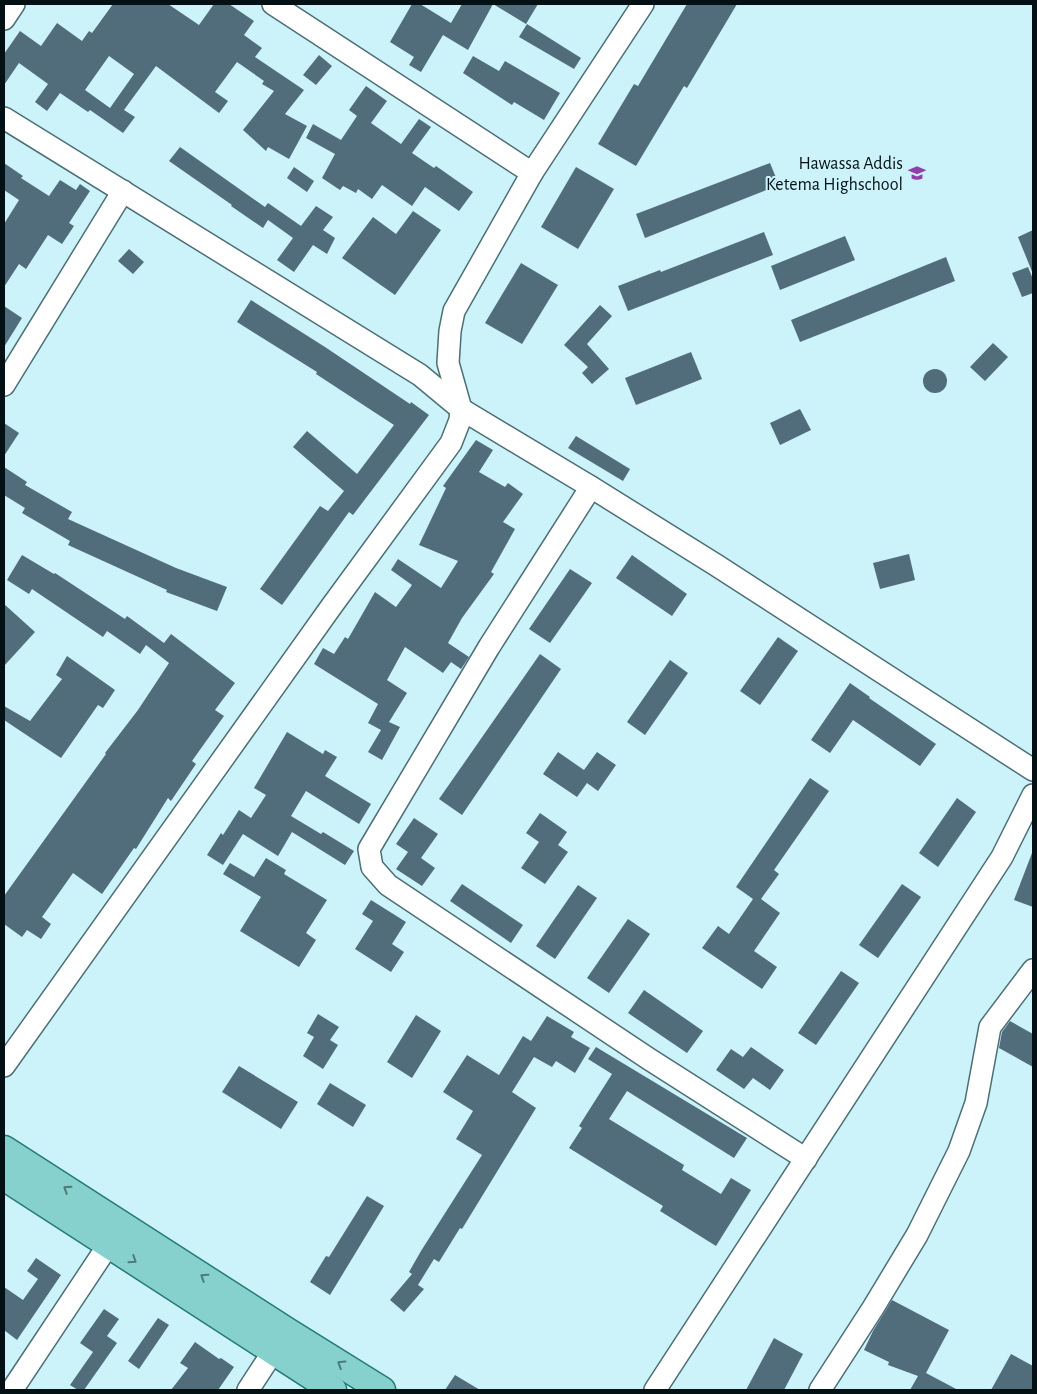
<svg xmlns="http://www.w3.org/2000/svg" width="1037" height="1394" font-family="'Alegreya Sans',sans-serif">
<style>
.building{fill:#516d7c;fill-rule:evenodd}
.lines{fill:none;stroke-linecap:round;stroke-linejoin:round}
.minor-casing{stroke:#4d6f76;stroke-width:24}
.major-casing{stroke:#247a77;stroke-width:29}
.minor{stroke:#fff;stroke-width:21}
.major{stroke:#86d1ce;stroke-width:26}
.oneway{stroke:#4c7b7a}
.labels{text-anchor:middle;stroke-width:4;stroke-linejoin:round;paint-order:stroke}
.poi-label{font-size:18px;fill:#041114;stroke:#ccf2fa;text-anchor:end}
</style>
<rect width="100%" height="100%" fill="#ccf2fa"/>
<g class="building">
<path d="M113 4H168L199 25 214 4H229L254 21 244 35 262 48 255 57 304 90 285 114 307 126 289 159 268 147 266 151 243 130 274 91 262 84 264 81 237 62 215 92 228 101 219 113 156 66 124 110 135 117 123 133 90 110 88 112 60 93 47 111 35 102 48 84 19 63 4 85V54L20 31 41 46 57 23 82 41 89 31 92 33ZM109 56 134 74 110 108 85 90Z"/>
<polygon points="412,4 420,4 451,23 462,4 538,4 526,24 493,4 468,50 443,35 421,72 409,65 414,57 390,42"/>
<polygon points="687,4 737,4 687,88 684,86 636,166 598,144 634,84 638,86"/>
<polygon points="527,24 581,58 574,69 519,37"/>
<polygon points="319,55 332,66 316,85 303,75"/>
<polygon points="473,56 499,71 505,61 560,93 544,120 514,102 512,105 463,73"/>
<polygon points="366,86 387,101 371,123 401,144 419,119 431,127 412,153 434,168 436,166 473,192 459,211 425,187 412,206 382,185 372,199 358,189 356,193 343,186 340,190 322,178 335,154 306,138 313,124 341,140 357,116 349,110"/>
<polygon points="180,147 265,207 268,203 301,226 316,206 333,217 323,230 335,238 327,254 313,245 294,272 277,260 293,238 268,220 263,228 231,206 232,205 169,161"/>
<polygon points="4,163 23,176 21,178 49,196 60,180 76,190 80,184 90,191 69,223 74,226 62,244 48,235 26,269 19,264 4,287 4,224 19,200 4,190"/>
<polygon points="770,163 779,185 645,238 636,214"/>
<polygon points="294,167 314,181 307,192 287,178"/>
<polygon points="576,167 614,189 578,249 541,227"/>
<polygon points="413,211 441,230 395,295 342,258 373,217 396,234"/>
<polygon points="1033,230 1033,274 1018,237"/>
<polygon points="764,232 773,255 628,311 618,286 660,270 661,272"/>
<polygon points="845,236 855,260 780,290 771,266"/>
<polygon points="129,249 144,262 133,274 118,261"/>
<polygon points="946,257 955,281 800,342 791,320"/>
<polygon points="521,263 558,285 522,344 485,323"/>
<polygon points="1028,267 1033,279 1033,293 1022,297 1012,273"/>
<polygon points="251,300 325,347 410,404 411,402 429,415 353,515 349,512 282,605 260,589 320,506 328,511 344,491 293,447 307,431 357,474 394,425 316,374 317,372 237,322"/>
<polygon points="600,305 612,316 587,344 609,369 592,384 582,373 588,367 564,345"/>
<polygon points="4,306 22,318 4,347"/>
<polygon points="993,343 1008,357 985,381 970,367"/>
<polygon points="691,352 702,379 636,405 625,378"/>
<circle cx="935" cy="381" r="12"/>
<polygon points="800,409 811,430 780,445 770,423"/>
<polygon points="4,423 19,433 4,456"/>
<polygon points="576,436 630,469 623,481 568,448"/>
<polygon points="476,440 493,450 479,472 505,487 508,483 523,494 503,522 515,529 491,572 494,574 462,618 448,643 469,657 461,669 451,662 443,673 405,647 387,680 407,693 389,722 400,727 382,760 368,752 381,730 368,723 378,704 314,664 323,648 334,654 345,637 348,639 375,592 396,607 412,585 391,570 398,559 441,588 458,561 419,545 446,488 443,486"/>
<polygon points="4,467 27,482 25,485 72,512 68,519 176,568 227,587 217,611 166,592 167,590 68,545 70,541 22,513 25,508 4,495"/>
<polygon points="909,554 915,580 880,589 873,563"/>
<polygon points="22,555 54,574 55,573 125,619 127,616 164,643 171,634 235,683 215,710 224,716 192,761 196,764 171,801 168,798 136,849 134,848 102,894 73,873 42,917 51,924 41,939 27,930 22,937 4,924 4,896 106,754 105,753 138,710 169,663 146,645 140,654 107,631 103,637 32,589 29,594 7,580"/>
<polygon points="632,555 687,594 672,616 616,578"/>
<polygon points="570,569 592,583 550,643 529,629"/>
<polygon points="4,604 35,632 4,666"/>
<polygon points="778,637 798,651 760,705 740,691"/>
<polygon points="540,654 561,669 462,815 439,799"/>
<polygon points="67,656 115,690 103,708 98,705 61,758 4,720 4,706 30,721 62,679 56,675"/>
<polygon points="670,660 688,673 645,735 627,722"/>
<polygon points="850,683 870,697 869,698 936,744 920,766 853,720 830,753 811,740"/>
<polygon points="287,732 323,754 325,750 337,757 325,776 371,804 359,824 306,791 291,816 321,834 323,832 354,851 345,865 292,832 278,856 243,834 223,865 207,855 221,833 223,835 239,810 251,818 266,795 254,788"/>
<polygon points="558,752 584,770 597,752 616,765 598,791 587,783 577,797 543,774"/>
<polygon points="810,778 829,791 774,870 779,874 761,899 780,913 754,951 777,967 762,989 702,948 718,926 729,934 753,899 736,887"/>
<polygon points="957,798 976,812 938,867 919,853"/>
<polygon points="540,813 567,832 558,845 568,852 545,884 521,868 539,842 526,833"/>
<polygon points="414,818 438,834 421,858 435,868 422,886 396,869 408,852 396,844"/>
<polygon points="1032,853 1033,854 1033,907 1014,900"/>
<polygon points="266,858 286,870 284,874 327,900 306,933 316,940 299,967 240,931 261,897 223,874 230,863 254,877"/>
<polygon points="462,884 523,925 511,943 450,901"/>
<polygon points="902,884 921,897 878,958 859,945"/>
<polygon points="578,885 597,898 555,959 536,946"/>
<polygon points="371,900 406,922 392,944 404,952 391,972 355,949 373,921 362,914"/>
<polygon points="628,919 650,934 609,993 587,978"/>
<polygon points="841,971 859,983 816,1045 798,1033"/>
<polygon points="644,990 703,1031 687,1053 628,1013"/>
<polygon points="318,1014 339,1027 330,1040 338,1045 323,1069 303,1056 314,1037 307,1033"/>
<polygon points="416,1015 441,1031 412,1078 387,1062"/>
<polygon points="547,1016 574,1032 571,1037 590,1048 575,1073 556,1061 552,1067 534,1057 512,1092 536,1108 462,1229 460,1228 439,1262 434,1259 418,1285 424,1289 404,1312 390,1300 412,1274 409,1272 421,1251 482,1155 456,1139 473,1111 443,1092 467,1055 499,1075 523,1036 531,1041"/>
<polygon points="1010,1021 1033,1034 1033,1067 999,1048 1002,1032"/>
<polygon points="596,1047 747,1138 734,1158 627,1091 609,1119 684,1165 682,1170 721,1194 731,1178 751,1190 716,1246 660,1211 663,1206 569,1148 582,1128 579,1126 612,1074 588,1059"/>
<polygon points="751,1047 784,1070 770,1090 753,1078 744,1089 716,1070 731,1049 743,1057"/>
<polygon points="239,1066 298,1102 281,1129 222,1092"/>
<polygon points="330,1083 366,1105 353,1127 317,1104"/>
<polygon points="367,1196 384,1206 330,1295 310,1282 326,1256 329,1257"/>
<polygon points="36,1258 61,1275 17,1340 4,1330 4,1287 23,1300 38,1279 27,1271"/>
<polygon points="892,1300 949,1330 926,1373 958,1390 910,1390 918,1376 888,1365 889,1362 864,1350 873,1331"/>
<polygon points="104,1309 119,1319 107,1336 117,1343 84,1390 78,1390 70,1385 93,1352 80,1343"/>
<polygon points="158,1318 169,1325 139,1369 128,1361"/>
<polygon points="774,1338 803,1354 784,1390 746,1390"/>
<polygon points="195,1342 219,1359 221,1358 234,1367 218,1390 171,1390 188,1368 180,1363"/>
<polygon points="1011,1354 1033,1366 1033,1390 991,1390"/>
<polygon points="455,1375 480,1390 445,1390"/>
</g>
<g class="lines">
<g class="minor-casing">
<g id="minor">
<polyline points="273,4 532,173"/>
<polyline points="4,19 14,4"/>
<polyline points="4,118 420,375 461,409 591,487 716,565 1033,770"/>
<polyline points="4,385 123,191"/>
<polyline points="591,487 489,647 369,849 372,867 388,885 649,1059 806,1159"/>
<polyline points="4,1066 331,607 451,443 460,420 461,409 448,363 450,331 454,311 532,173 643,4"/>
<polyline points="12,1390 117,1232"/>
<polyline points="248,1390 282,1338"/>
<polyline points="655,1390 1002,857 1033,795"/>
<polyline points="820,1390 873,1308 917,1235 959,1151 976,1103 990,1027 1033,970"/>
</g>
</g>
<g class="major-casing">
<g id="major">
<polyline points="4,1149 287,1331 382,1390"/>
<polyline points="4,1177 333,1390"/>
</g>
</g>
<use href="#minor" class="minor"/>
<use href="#major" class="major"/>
</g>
<defs><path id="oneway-chevron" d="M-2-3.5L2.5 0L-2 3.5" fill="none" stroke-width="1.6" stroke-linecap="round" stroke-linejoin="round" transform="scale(1.25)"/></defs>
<g class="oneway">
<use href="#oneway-chevron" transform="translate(67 1189) rotate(-147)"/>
<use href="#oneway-chevron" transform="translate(133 1260) rotate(33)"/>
<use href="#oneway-chevron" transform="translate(204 1277) rotate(-147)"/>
<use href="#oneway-chevron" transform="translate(341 1364) rotate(-148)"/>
</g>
<defs>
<g id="school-bare" transform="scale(1.35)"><path d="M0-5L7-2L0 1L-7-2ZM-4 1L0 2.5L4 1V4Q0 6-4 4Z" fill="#913ead" stroke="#ccf2fa" stroke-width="2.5" paint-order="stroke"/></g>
</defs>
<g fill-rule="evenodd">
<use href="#school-bare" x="917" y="173"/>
</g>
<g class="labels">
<g class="poi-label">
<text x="903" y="169">Hawassa Addis<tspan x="903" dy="21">Ketema Highschool</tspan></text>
</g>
</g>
<rect width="1037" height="1394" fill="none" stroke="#041114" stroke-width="10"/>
</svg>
